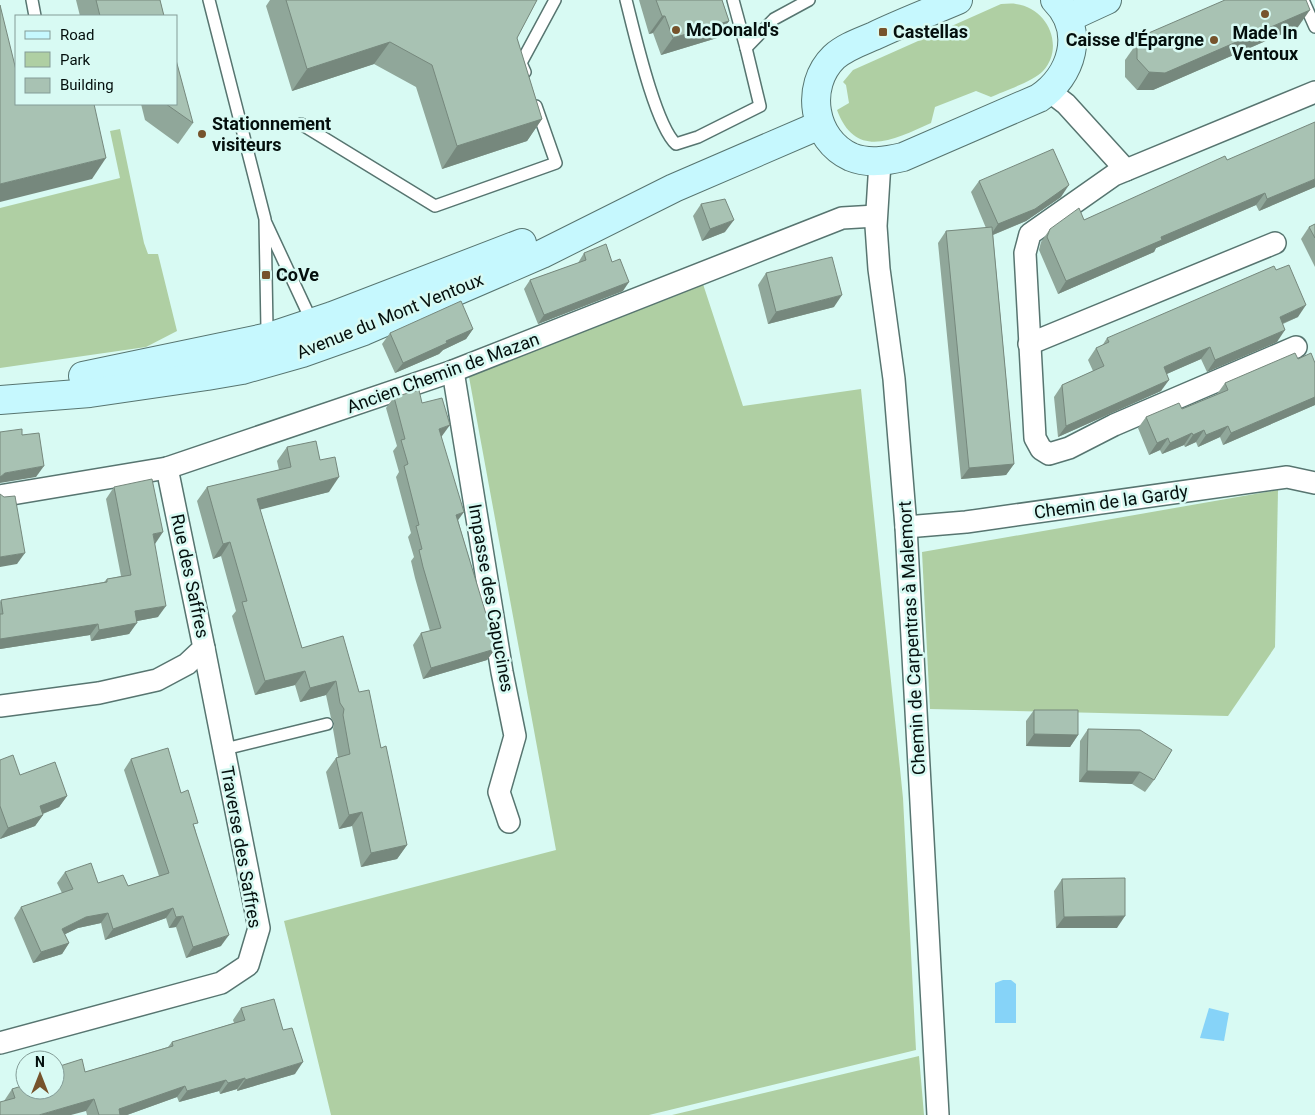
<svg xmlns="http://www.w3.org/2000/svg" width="1315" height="1115" font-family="Roboto,sans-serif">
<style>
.green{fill:#afcfa3}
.water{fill:#86d3f8}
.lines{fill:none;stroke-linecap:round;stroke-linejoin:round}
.lane-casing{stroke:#577570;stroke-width:14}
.street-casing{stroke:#577570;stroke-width:24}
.secondary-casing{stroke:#577570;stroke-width:30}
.lane{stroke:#fff;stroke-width:11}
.street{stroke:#fff;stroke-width:21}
.secondary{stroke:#c6f8fe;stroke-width:28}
.wall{fill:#90a79a}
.shaded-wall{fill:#76887d}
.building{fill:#a8c2b3;stroke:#76887d}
.poi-dot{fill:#76532c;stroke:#d8faf3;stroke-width:2}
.labels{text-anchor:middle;stroke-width:5;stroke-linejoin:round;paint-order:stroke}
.poi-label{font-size:18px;font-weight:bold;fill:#040f0d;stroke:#d8faf3;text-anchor:start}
.street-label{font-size:18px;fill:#040f0d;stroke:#d8faf3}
</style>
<rect width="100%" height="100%" fill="#d8faf3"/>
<g class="green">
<path d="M1001 4C1006 4 1011 3 1016 4 1048 8 1065 47 1043 71 1034 81 1004 91 991 97L976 91 935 107 931 123C895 139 856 161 837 110L849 103 846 85 843 82 853 70Z"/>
<polygon points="120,129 144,243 148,254 158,254 177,331 146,347 0,368 0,208 120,178 110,131"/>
<polygon points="703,284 743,406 861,389 903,798 916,1050 649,1115 331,1115 284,921 556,850 469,377"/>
<polygon points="1278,490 1275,647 1228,716 930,709 922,552"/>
<polygon points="919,1056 924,1115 672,1115"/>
</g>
<g class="water">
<polygon points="1003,980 1011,980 1016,984 1016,1023 995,1023 995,983"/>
<polygon points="1209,1008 1229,1013 1224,1041 1200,1038"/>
</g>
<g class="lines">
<g class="lane-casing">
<g id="lane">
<polyline points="32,0 35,16"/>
<polyline points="209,0 265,219 267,329 270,338"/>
<path d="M626 0C634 31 655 125 676 144L698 137 760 106 746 48"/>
<polyline points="733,0 746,48 774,19 809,0"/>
<polyline points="1303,0 1315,27"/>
<polyline points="525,72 521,63 555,0"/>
<polyline points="301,124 435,206 556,163 536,106"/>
<polyline points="266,223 313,324"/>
<polyline points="225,749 327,724"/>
</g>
</g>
<g class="street-casing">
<g id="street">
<polyline points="1049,91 1066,104 1126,170"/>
<polyline points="880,162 876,226 879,269 894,379 906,527 938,1115"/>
<polyline points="1029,344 1275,243"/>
<polyline points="1296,347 1114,425 1069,448 1049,454 1041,449 1035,438 1025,253 1030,234 1114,175 1315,92"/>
<polyline points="453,371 502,672 515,736 499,792 509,822"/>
<polyline points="0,496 167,468 453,371 842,218 876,216"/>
<polyline points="906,527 966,522 1287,477 1315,483"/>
<polyline points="0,706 99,693 157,680 187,664 204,648 167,468"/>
<polyline points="0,1043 221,983 248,965 259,928 204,648"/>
</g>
</g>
<g class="secondary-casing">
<g id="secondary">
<path d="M958 0C930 12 901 23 874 36 860 42 845 47 834 57 804 86 813 140 851 157 868 164 886 161 903 157L1039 98C1072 76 1086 31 1055 0"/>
<polyline points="1068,18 1107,0"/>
<polyline points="83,376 269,337 332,316 522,243"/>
<polyline points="0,400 90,393 207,376 242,370 302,353 364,331 542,254 674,188 820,125"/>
</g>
</g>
<use href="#lane" class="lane"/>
<use href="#street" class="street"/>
<use href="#secondary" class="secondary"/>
</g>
<g class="wall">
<polygon points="76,0 160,0 164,16 80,16"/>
<polygon points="270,0 537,0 517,38 542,119 527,141 442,169 416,87 374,64 292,91 266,6"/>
<polygon points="639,0 722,0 729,21 717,38 661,55 653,33 649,34"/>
<polygon points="1298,27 1153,90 1137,90 1125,77 1125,60 1137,43"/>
<polygon points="141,104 176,104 193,123 178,144 145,120"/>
<polygon points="1227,160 1315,187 1259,211 1256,205 1156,248 1154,252 1058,294 1039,250 1041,242 1050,229 1084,220"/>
<polygon points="979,181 1061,197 1026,221 993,235 1014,464 1006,475 961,479 938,243 946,231 986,228 971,192"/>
<polygon points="701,204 725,232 702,241 693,216"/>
<polygon points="1315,224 1315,267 1301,239 1309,227"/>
<polygon points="584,253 612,262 623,291 538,324 524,289 530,280 578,263"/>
<polygon points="766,273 834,307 768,324 758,285"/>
<polygon points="1298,317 1283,324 1277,342 1207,372 1201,359 1178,369 1167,374 1161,391 1058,437 1054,397 1062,385 1093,371 1088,360 1096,348 1102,346 1107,338"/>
<polygon points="473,329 466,339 443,350 439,354 395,373 382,344 390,333"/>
<polygon points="1298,359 1315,363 1315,405 1223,445 1220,437 1198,447 1196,442 1185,447 1184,445 1162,454 1160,450 1149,455 1138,428 1146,417 1182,409 1217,394 1225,383"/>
<polygon points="394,397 422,403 442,436 441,437 458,520 495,649 487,660 423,679 413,645 421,633 430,631 415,578 411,561 414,557 408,537 411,533 396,477 399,472 393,451 397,446 386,408"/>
<polygon points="287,447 320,460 329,492 260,509 302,648 359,692 381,748 407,845 397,859 361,867 352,826 339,829 326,772 336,758 338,757 333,729 334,723 331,718 326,695 300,702 295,685 255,695 232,616 236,611 221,556 213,559 197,501 207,487 279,470 277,461"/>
<polygon points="114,487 155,544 158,617 137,621 129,634 91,641 90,635 0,649 0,602 1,600 104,582 107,579 121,576 106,499"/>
<polygon points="1034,710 1078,735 1070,747 1026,746 1026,721"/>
<polygon points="1088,729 1154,780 1145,792 1132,784 1079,782 1080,741"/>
<polygon points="131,759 181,793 195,828 221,946 186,958 176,927 169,928 166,918 105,940 101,923 78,928 65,934 69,943 62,954 33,963 14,918 21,907 62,893 57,883 65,872 98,883 128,886 159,876 124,770"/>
<polygon points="0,760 20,775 67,796 59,807 43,814 43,815 35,826 0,839"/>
<polygon points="1062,879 1117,928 1056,928 1054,891"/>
<polygon points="241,1008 295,1074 237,1091 237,1089 220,1094 219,1091 179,1102 177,1097 127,1115 87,1115 86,1111 4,1101 12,1089 55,1090 55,1073 60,1066 85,1072 168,1047 172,1042 234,1023 233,1020"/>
</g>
<g class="shaded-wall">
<polygon points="1310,10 1298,27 1153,90 1137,90 1149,72"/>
<polygon points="662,16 665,16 653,33 649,34"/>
<polygon points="729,21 717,38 661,55 673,38"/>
<polygon points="390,42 374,64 292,91 307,69"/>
<polygon points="542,119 527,141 442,169 457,146"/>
<polygon points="106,158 92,179 0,202 0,184"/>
<polygon points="1315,179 1315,187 1259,211 1267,199"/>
<polygon points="1069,185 1061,197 1026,221 990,236 998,224"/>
<polygon points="1265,193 1256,205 1156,248 1154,252 1058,294 1066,281 1161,237"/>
<polygon points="734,220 725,232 702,241 710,229"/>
<polygon points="629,282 623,291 538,324 544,315"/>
<polygon points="842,295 834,307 768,324 776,312"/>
<polygon points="1306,305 1298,317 1271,328 1280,317"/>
<polygon points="473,329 466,339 443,350 439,354 395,373 403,363 446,341"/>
<polygon points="1285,330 1277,342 1207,372 1215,360"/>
<polygon points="1210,347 1201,359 1155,379 1164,367"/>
<polygon points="1169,380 1161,391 1058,437 1066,426"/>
<polygon points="1315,397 1315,405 1223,445 1231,433"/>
<polygon points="450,425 442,436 431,441 439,429"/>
<polygon points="1228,426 1220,437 1198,447 1206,435"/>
<polygon points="1204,430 1196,442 1185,447 1193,435"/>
<polygon points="1192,433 1184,445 1162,454 1170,443"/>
<polygon points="1168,438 1160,450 1149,455 1157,443"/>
<polygon points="1014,464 1006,475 961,479 969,468"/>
<polygon points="44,466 36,477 0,483 0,477 5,473"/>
<polygon points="339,477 329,492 247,513 257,499"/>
<polygon points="464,512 456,523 456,515"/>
<polygon points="163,532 155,544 153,534"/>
<polygon points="230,542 221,556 213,559 223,544"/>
<polygon points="25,553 17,564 0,567 0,557"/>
<polygon points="166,606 158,617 127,623 135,611"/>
<polygon points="137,623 129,634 91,641 99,630"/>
<polygon points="98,624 90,635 0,649 0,639"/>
<polygon points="495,649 487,660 423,679 431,668"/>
<polygon points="305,671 295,685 255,695 265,681"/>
<polygon points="336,681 326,695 300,702 310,688"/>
<polygon points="1034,734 1078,735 1070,747 1026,746"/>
<polygon points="1087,771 1140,772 1132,784 1079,782"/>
<polygon points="67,796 59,807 32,818 40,806"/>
<polygon points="362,812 352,826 339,829 349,815"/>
<polygon points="43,815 35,826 0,839 8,828"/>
<polygon points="407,845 397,859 361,867 371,853"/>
<polygon points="173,908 166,918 105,940 113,929"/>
<polygon points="108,913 101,923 78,928 55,939 62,929 86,917"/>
<polygon points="183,916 176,927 169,928 176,917"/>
<polygon points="1125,916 1117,928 1056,928 1064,917"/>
<polygon points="229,935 221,946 186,958 193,947"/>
<polygon points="69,943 62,954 33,963 41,952"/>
<polygon points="303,1062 295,1074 237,1091 245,1080"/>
<polygon points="245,1078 237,1089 220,1094 228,1083"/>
<polygon points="226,1080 219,1091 179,1102 187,1091"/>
<polygon points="185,1086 177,1097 127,1115 115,1115 119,1109"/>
<polygon points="94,1099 86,1111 71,1115 39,1115"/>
</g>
<g class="building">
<polygon points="96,0 160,0 164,16 100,16"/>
<polygon points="286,0 537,0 517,38 542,119 457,146 432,65 390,42 307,69"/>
<polygon points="656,0 722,0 729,21 673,38 665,16 662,16"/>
<polygon points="1225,0 1306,0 1310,10 1165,73 1149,72 1137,59 1137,43 1144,35"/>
<polygon points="0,5 16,70 16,104 94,104 106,158 0,184"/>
<polygon points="176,60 193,123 166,104 176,104"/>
<polygon points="1315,122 1315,179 1267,199 1265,193 1161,237 1162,240 1066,281 1047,237 1050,229 1079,208 1084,220 1225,156 1227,160"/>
<polygon points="1053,149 1069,185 1035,209 998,224 979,181"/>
<polygon points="725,199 734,220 710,229 701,204"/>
<polygon points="1315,224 1315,238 1309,227"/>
<polygon points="992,227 1014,464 969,468 946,231"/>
<polygon points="606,244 612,262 620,259 629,282 544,315 530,280 586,260 584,253"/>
<polygon points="832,257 842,295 776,312 766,273"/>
<polygon points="1289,265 1306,305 1280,317 1285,330 1215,360 1210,347 1186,357 1164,367 1169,380 1066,426 1062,385 1104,366 1096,348 1109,342 1107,338 1274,266 1276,270"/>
<polygon points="461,301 473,329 446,341 447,343 403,363 390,333"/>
<polygon points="1295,353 1298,359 1311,353 1315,363 1315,397 1231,433 1228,426 1206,435 1204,430 1193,435 1192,433 1170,443 1168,438 1157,443 1146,417 1179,403 1182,409 1228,390 1225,383"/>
<polygon points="419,390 422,403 442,398 450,425 439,429 464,512 456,515 486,614 488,613 495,649 431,668 421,633 441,628 423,567 419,550 422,549 416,526 419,525 404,466 408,464 401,440 405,439 394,397"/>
<polygon points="22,429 22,435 39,433 44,466 5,473 0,477 0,432"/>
<polygon points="316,441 320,460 335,457 339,477 257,499 302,648 343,636 359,692 369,690 381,748 386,746 407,845 371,853 362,812 349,815 336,758 350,754 343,715 344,709 340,703 336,681 310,688 305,671 265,681 242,602 247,601 230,542 223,544 207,487 291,467 287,447"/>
<polygon points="152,479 163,532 153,534 166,606 135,611 137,623 99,630 98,624 0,639 0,614 3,614 1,600 107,582 107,579 131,575 114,487"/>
<polygon points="0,494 4,497 15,496 25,553 0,557"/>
<polygon points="1034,710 1078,710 1078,735 1034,734"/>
<polygon points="1088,729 1140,730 1172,750 1154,780 1140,772 1087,771"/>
<polygon points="168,748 181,793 188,790 198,823 193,824 229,935 193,947 183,916 176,917 173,908 113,929 108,913 86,917 62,929 69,943 41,952 21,907 73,889 65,872 91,863 98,883 123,875 128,886 169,873 131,759"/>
<polygon points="13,755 20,775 55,762 67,796 40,806 43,815 8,828 0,806 0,760"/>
<polygon points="1125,878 1125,916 1064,917 1062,879"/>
<polygon points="274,999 283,1030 292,1028 303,1062 245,1080 245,1078 228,1083 226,1080 187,1091 185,1086 119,1109 120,1115 99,1115 94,1099 39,1115 0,1115 0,1102 15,1098 12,1089 25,1085 25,1090 55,1090 55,1077 63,1074 60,1066 82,1059 85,1072 173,1046 172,1042 245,1020 241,1008"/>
</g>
<g class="poi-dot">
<circle cx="1265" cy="14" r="5"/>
<circle cx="676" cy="30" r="5"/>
<rect x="878" y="27" width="10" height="10" rx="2.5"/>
<circle cx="1214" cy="40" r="5"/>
<circle cx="202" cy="134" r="5"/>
<rect x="261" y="270" width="10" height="10" rx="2.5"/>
</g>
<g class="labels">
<g class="poi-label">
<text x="686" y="36">McDonald's</text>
<text x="893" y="38">Castellas</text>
<text x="1265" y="39" text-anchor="middle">Made In<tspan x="1265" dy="21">Ventoux</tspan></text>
<text x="1204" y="46" text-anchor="end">Caisse d'Épargne</text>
<text x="212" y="130">Stationnement<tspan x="212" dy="21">visiteurs</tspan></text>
<text x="276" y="281">CoVe</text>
</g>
<g class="street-label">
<text transform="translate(390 316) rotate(-22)" y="6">Avenue du Mont Ventoux</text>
<text transform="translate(443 373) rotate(-20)" y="6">Ancien Chemin de Mazan</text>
<text transform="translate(1111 502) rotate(-8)" y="6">Chemin de la Gardy</text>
<text transform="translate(190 576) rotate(78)" y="6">Rue des Saffres</text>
<text transform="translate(491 598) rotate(80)" y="6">Impasse des Capucines</text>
<text transform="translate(912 638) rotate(-93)" y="6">Chemin de Carpentras à Malemort</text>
<text transform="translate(241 847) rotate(80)" y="6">Traverse des Saffres</text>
</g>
</g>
<rect x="15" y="15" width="162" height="90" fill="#d8faf3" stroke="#839c97"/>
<rect x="25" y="31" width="25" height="8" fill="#c6f8fe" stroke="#839c97"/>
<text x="60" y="40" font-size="15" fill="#040f0d">Road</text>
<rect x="25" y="52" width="25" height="15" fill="#afcfa3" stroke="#839c97"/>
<text x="60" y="65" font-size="15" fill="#040f0d">Park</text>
<rect x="25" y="78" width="25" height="15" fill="#a8c2b3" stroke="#839c97"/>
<text x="60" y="90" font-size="15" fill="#040f0d">Building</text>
<g transform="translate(40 1075)"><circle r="24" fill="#d8faf3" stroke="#839c97"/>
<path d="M0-4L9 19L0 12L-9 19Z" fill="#76532c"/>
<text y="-8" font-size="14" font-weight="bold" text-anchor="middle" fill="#040f0d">N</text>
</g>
</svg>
